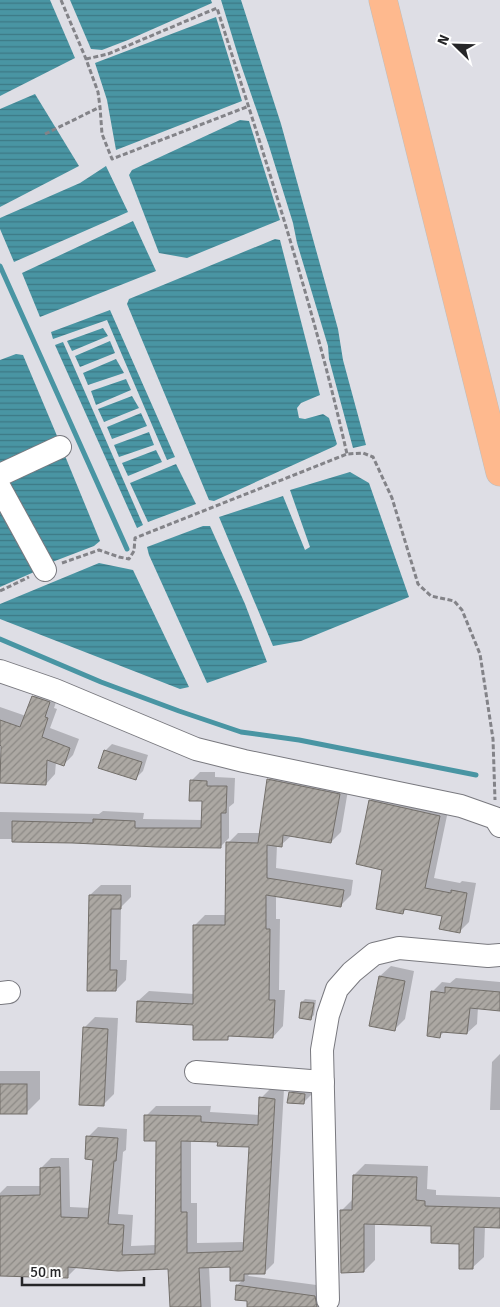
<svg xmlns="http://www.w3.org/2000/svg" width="500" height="1307" font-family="Signika,sans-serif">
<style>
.water{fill:url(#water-rules)}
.shadow{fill:#0003;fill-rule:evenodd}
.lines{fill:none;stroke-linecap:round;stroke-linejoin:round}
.stream{stroke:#4995a3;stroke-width:5}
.building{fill:url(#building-hatch);stroke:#736f6a;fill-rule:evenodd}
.minor-casing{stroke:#79797f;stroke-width:24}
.major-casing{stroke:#bebebe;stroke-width:29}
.path{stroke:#838388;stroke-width:3;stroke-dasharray:5 2.5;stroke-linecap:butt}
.minor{stroke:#fff;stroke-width:22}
.major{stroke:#feb98e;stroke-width:28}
</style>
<defs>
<pattern id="water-rules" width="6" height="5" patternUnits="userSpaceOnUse" patternTransform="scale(1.25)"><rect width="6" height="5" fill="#4995a3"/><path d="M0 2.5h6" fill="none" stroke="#3d7985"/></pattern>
<pattern id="building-hatch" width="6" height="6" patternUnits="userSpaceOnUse" patternTransform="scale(1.25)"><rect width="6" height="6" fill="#aca8a3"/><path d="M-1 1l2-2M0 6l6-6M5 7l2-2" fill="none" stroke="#8c8985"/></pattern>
</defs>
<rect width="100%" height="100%" fill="#dedee5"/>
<g class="water">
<polygon points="0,0 50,0 75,58 0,96"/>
<polygon points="70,0 211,0 212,3 128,40 102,50 91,49"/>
<polygon points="221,0 241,0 281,124 338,329 343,360 366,445 353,448 329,359 328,346 297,243 293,223 269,146 241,65"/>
<polygon points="216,17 242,101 116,150 107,100 95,63"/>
<polygon points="35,94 79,166 0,207 0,109"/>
<polygon points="240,120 249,121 280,220 187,258 159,253 129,175 132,170"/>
<polygon points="106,166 128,212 14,262 0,229 0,218 80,183"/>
<polygon points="133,221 156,271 40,317 22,273"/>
<polygon points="275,239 280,240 320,395 301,403 297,408 299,418 305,419 323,414 329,418 337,444 335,446 214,501 209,500 127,304 129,299"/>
<polygon points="110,310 175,457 167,460 107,320 53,339 51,332"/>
<polygon points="103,328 108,336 72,351 67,341"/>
<polygon points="110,341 115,353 80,367 75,356"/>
<polygon points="63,342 143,525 137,528 55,345"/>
<polygon points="16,354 23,355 60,443 0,466 0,360"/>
<polygon points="116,359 124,373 88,385 83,373"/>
<polygon points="126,379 131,390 96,405 91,391"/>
<polygon points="132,396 139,408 104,422 98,409"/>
<polygon points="141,413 147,426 112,439 107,427"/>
<polygon points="149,432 154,445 119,457 114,445"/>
<polygon points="156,450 162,462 128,476 122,463"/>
<polygon points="63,451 100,541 94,546 47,564 5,487 10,477"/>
<polygon points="176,464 196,504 148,522 130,483"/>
<polygon points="350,472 369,483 409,597 301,641 273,646 219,517 283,496 305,550 310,547 290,490"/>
<polygon points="0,494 41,569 0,587"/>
<polygon points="203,526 210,526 245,604 267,662 207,683 149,555 147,547"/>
<polygon points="99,563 133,570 189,687 180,689 0,619 0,604"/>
</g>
<g class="shadow">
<polygon points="42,687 59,693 54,708 57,709 50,728 79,739 73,755 63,765 56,762 55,774 46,784 0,744 0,707 26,716 33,697"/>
<polygon points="112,744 148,755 143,771 136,778 105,751"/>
<polygon points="278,769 349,784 341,832 331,842 291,836 281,845 277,845 276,868 353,880 351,895 340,906 276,896 276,919 280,919 279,990 285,990 283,1026 273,1037 231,1035 228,1038 138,1001 149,991 194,994 194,926 205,915 227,915 228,843 238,833 260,833 268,780"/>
<polygon points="200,772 215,772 215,777 235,778 234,803 229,807 229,838 220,847 157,846 13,841 13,839 0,839 0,812 99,814 103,811 144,813 143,819 202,820 203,800 191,781"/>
<polygon points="380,791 449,806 434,878 460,883 462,881 476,883 469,922 459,932 443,915 407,908 403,913 384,869 370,801"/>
<polygon points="101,885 131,885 131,897 121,907 120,960 127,960 126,980 116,990 88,990 90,895"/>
<polygon points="391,966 414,971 405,1019 394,1030 380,976"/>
<polygon points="456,978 500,982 500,1009 478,1007 477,1024 467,1033 445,1031 440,1036 432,992 442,982 450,983"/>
<polygon points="305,999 316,1000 314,1015 311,1018 302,1002"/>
<polygon points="95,1017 118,1018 114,1094 103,1105 84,1028"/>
<polygon points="500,1054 500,1110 490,1110 492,1062"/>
<polygon points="0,1071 40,1071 40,1099 26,1113 0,1112"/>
<polygon points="297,1086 311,1087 311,1095 304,1102 290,1093"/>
<path d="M271 1088 284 1089 274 1263 264 1273H250L248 1276 324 1286 328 1307H248L249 1299 237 1285 243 1280 231 1266H209L211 1307H172L169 1268 77 1267 68 1276 0 1275V1193L7 1186H41V1168L51 1158H69L70 1207 90 1208 94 1158 88 1137 98 1127 127 1129 126 1150 123 1152 118 1214 133 1215 131 1246 156 1245 158 1140 146 1116 156 1106H211L210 1112 260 1115 261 1098ZM191 1140H219L251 1146 245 1242 197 1243V1203H191Z"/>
<polygon points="365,1164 428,1166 427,1189 436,1190 436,1195 500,1197 500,1227 485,1226 484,1257 472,1268 461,1243 433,1225 375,1223 375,1260 364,1271 341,1211 353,1199 354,1175"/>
</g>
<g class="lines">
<g class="stream">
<polyline points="0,266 127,549"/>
<polyline points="0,639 101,682 179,711 241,732 299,740 476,775"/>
</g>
</g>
<g class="building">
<polygon points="32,696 50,702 45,717 48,718 42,737 70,748 64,766 47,760 46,785 0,783 1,746 0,745 0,720 20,727"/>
<polygon points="104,750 142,762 136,780 98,768"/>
<polygon points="267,779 340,794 331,843 283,835 282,847 267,845 267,878 344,890 341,907 266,895 266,929 270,929 269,1000 275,1000 273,1038 228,1036 228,1040 193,1040 193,1025 136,1022 137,1001 193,1004 193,925 225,925 226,842 258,843"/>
<polygon points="190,780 207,781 207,786 227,786 226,813 221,813 221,848 157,847 73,843 12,842 12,821 93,823 93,819 135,821 135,828 201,828 202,801 189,801"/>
<polygon points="369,800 440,816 425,888 451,893 451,890 467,893 460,933 439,929 442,916 404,909 403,914 376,909 382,870 356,864"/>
<polygon points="89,895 121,895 121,909 111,909 110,970 117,970 116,991 87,991"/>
<polygon points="379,976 405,981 395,1031 369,1026"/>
<polygon points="445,987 500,992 500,1011 470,1008 467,1034 441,1032 440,1038 427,1036 431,991 445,993"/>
<polygon points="301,1002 314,1003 311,1020 299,1018"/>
<polygon points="83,1027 108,1029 104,1106 79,1105"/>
<rect x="0" y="1084" width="27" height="30"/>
<polygon points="289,1092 305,1094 304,1104 287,1103"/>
<path d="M259 1097 275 1099 265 1274H244V1281H230V1267L199 1268 201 1307H170L168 1269 118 1271 68 1267V1278L0 1276V1196L40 1195V1168L60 1167 61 1217 88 1218 93 1160 85 1159 86 1136 118 1138 116 1161H114L108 1224 124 1225 122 1255 155 1254 156 1141H144V1115L201 1116V1122L258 1125ZM181 1141 218 1142 217 1146 249 1147 243 1251 187 1253V1212H181Z"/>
<polygon points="353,1175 417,1177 416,1200 425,1201 425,1206 500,1208 500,1228 474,1227 473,1269 459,1269 459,1244 431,1243 431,1226 364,1224 364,1272 341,1273 340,1210 352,1210"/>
<polygon points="236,1285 315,1296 317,1307 247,1307 247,1301 235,1300"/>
</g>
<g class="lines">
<g class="minor-casing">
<g id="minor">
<polyline points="0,475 60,447"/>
<polyline points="0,488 45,570"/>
<polyline points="0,671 55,690 196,749 244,761 461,806 495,818 500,826"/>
<polyline points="0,993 9,992"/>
<polyline points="196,1072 323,1082"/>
<polyline points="328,1300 322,1050 328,1015 337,989 352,972 374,954 399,948 488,956 500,955"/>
</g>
</g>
<g class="major-casing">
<polyline id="major" points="383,0 500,472"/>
</g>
<g class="path">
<polyline points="61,0 86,59 98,92 100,107 102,134 112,159 249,106"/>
<path d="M86 59 108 54 217 8C264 155 313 303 347 454"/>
<polyline points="45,134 100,107"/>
<polyline points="62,563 99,550 119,557 129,559 134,551 135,538 347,454 363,453 373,457 392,498 418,584 431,596 454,601 462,610 480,654 493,739 495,800"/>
<polyline points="0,591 29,577"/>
</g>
<use href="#minor" class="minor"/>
<use href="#major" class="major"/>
</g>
<g transform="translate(455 45) rotate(293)" stroke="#ffffff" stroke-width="4" paint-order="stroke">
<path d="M0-4L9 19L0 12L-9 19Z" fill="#262628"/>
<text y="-8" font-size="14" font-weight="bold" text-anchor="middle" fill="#262628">N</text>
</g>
<path d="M22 1277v8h122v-8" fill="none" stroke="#262628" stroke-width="2.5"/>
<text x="30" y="1277" font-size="15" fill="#262628" stroke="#ffffff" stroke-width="4" paint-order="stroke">50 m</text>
</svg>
